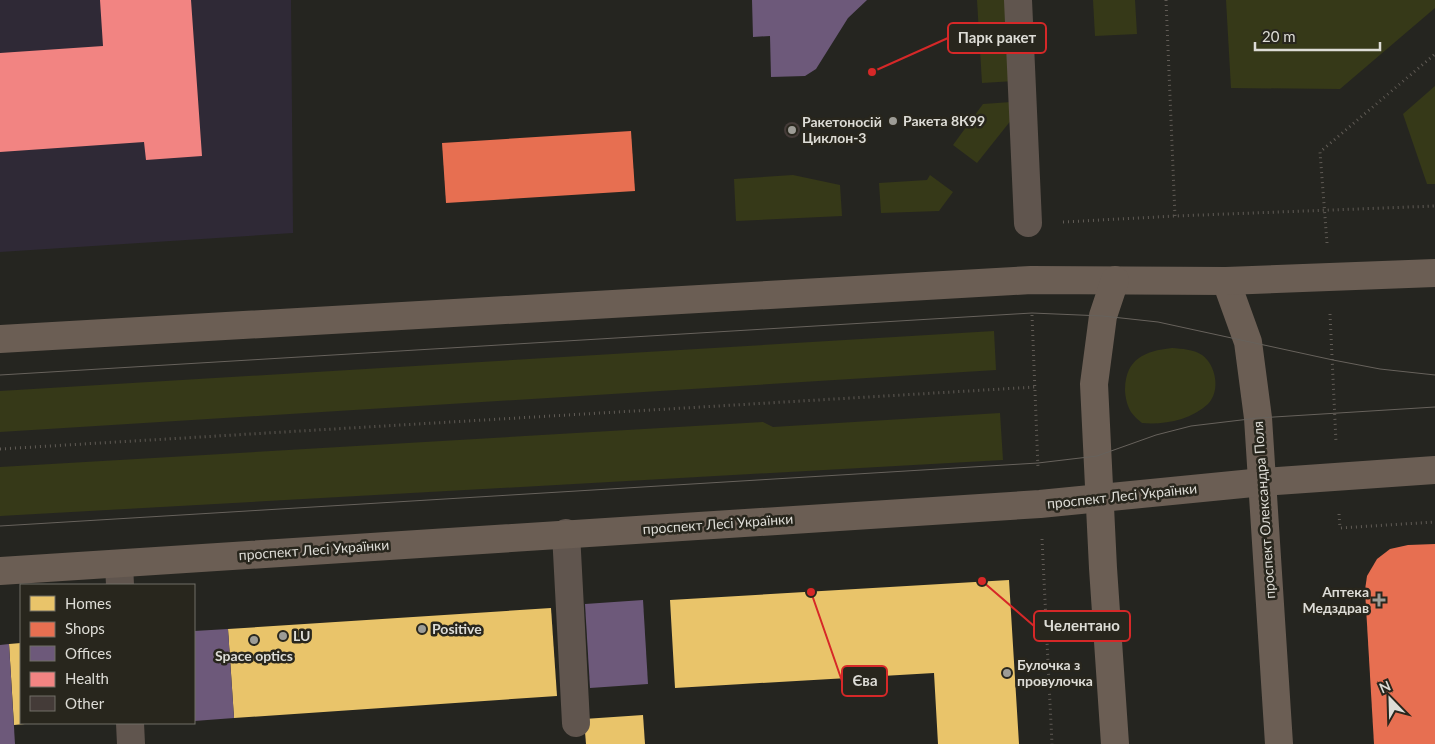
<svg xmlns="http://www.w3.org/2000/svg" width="1435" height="744" font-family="Lato,sans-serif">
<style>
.medical{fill:#2f2936}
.green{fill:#363918}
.homes{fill:#e9c46a}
.shops{fill:#e76f51}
.offices{fill:#6d597a}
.health{fill:#f28482}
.building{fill:#443b38}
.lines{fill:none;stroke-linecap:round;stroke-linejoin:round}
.path{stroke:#605b55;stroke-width:3;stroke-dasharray:1 4;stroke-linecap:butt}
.minor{stroke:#60554e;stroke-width:28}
.major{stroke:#6b5e54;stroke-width:28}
.tram{stroke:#67625c;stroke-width:1}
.poi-dot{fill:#9d9c96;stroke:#28261d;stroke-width:2}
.labels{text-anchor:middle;stroke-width:5;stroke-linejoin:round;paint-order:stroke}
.poi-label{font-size:14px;font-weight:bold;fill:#dddcd6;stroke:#28261d;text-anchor:start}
.street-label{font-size:14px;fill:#dddcd6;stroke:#28261d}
.leader{fill:none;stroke:#d62828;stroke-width:2}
.callout-dot{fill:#d62828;stroke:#28261d;stroke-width:2}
.callout{fill:#28261d;stroke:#d62828;stroke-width:2}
.callout-label{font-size:15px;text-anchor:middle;font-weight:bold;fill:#dddcd6}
</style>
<rect width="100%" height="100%" fill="#252520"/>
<polygon class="medical" points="0,0 291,0 293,233 0,252"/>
<g class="green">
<polygon points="977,0 1010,0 1015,81 982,83"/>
<polygon points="1093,0 1135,0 1137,34 1095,36"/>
<polygon points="1226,0 1435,0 1435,8 1340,89 1231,88"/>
<polygon points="1435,86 1435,184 1427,184 1403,114"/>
<polygon points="1011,102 1016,114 977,163 953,145 983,104"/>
<polygon points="793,175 840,185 842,216 736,221 734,179"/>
<polygon points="930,175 953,192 939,211 881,213 879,183 927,180"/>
<polygon points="994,331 996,370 0,432 0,391"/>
<path d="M1172 348C1182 349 1193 349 1202 355 1216 365 1221 391 1208 404 1191 420 1164 425 1142 423 1138 420 1134 416 1131 412 1127 406 1125 396 1125 389 1126 359 1144 351 1172 348Z"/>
<polygon points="1000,413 1003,460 0,516 0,467 763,422 773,427"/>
</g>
<g class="homes">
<polygon points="1009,580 1019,744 938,744 934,673 675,688 670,600"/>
<polygon points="551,608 557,696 234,718 228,629"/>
<polygon points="21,643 21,723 25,723 25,724 14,725 9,644"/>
<polygon points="643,715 645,744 586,744 584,719"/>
</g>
<g class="shops">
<polygon points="631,131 635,191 446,203 442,143"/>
<polygon points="1435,544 1435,744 1374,744 1365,590 1367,576 1377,559 1390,549 1408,545"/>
</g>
<g class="offices">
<polygon points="752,0 867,0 848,18 816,69 805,76 771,77 770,36 753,37"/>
<polygon points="643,600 648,684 590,688 585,604"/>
<polygon points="228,629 234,718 194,721 194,631"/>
<polygon points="9,644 15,744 0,744 0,645"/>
</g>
<polygon class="health" points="100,0 191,0 202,156 146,160 144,142 0,152 0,53 103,46"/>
<g class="building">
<circle cx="893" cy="121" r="4.5"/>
<circle cx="792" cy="130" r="8"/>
</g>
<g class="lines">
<g class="path">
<polyline points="1166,0 1175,216"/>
<polyline points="1063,222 1175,216 1435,206"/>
<polyline points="1327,243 1320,152 1435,54"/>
<polyline points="1330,314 1336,442"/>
<polyline points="1032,315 1038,468"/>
<polyline points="0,449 1035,387"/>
<polyline points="1339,514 1340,528 1435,522"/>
<polyline points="1042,539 1052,744"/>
</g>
<g class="minor">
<polyline points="1018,0 1028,223"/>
<polyline points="566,533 576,723"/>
<polyline points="119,564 120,585"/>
<polyline points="130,723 131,744"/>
</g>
<g class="major">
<polyline points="1226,281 1248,342 1258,418 1279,744"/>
<polyline points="0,339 1031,280 1226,281 1435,273"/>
<polyline points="0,571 1040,504 1263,482 1435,470"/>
<polyline points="1115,744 1103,568 1094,384 1103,316 1115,280"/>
</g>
<g class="tram">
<polyline points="0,375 1032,313 1103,316 1158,322 1333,360 1380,369 1435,375"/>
<polyline points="0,526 1038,463 1097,456 1156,435 1191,426 1258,418 1435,407"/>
</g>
</g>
<g class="poi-dot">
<circle cx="893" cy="121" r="5"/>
<circle cx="792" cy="130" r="5"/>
<path d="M1376.5 592.5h5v5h5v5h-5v5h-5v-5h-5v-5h5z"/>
<circle cx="422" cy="629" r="5"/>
<circle cx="283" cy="636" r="5"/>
<circle cx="254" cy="640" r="5"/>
<circle cx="1007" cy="673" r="5"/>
</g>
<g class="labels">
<g class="poi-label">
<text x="903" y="126">Ракета 8К99</text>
<text x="802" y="127">Ракетоносій<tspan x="802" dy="16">Циклон-3</tspan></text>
<text x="1369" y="597" text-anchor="end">Аптека<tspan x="1369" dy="16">Медздрав</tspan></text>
<text x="432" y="634">Positive</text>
<text x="293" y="641">LU</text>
<text x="254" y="661" text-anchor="middle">Space optics</text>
<text x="1017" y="670">Булочка з<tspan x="1017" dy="16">провулочка</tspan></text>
</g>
<g class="street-label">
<text transform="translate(1122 496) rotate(-6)" y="5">проспект Лесі Українки</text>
<text transform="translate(1264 510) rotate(-94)" y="5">проспект Олександра Поля</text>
<text transform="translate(718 524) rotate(-4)" y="5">проспект Лесі Українки</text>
<text transform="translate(314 550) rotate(-4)" y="5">проспект Лесі Українки</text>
</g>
</g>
<path class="leader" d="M872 72L948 38M982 581L1034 626M811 592L842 681"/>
<g class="callout-dot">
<circle cx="872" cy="72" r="5"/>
<circle cx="982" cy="581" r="5"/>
<circle cx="811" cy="592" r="5"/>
</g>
<g class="callout">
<rect x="948" y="23" width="98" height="30" rx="5"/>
<rect x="1034" y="611" width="96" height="30" rx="5"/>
<rect x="842" y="666" width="45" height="30" rx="5"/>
</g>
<g class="callout-label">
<text x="997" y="43">Парк ракет</text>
<text x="1082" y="631">Челентано</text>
<text x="865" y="686">Єва</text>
</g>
<rect x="20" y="584" width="175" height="140" fill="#28261d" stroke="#706f67"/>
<rect x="30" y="596" width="25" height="15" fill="#e9c46a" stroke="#706f67"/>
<text x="65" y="609" font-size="15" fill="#dddcd6">Homes</text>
<rect x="30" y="622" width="25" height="15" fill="#e76f51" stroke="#706f67"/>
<text x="65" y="634" font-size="15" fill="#dddcd6">Shops</text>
<rect x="30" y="646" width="25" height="15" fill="#6d597a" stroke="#706f67"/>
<text x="65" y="659" font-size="15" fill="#dddcd6">Offices</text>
<rect x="30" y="672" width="25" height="15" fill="#f28482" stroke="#706f67"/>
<text x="65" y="684" font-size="15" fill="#dddcd6">Health</text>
<rect x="30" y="696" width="25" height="15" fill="#443b38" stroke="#706f67"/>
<text x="65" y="709" font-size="15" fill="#dddcd6">Other</text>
<g transform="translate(1390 699) rotate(337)" stroke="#28261d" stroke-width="4" paint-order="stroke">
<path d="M0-4L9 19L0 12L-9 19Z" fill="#dddcd6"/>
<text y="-8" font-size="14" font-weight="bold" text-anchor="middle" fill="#dddcd6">N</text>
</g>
<path d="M1255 42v8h125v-8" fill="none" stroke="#dddcd6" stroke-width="2.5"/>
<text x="1262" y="42" font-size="15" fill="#dddcd6" stroke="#28261d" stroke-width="4" paint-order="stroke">20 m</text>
</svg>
